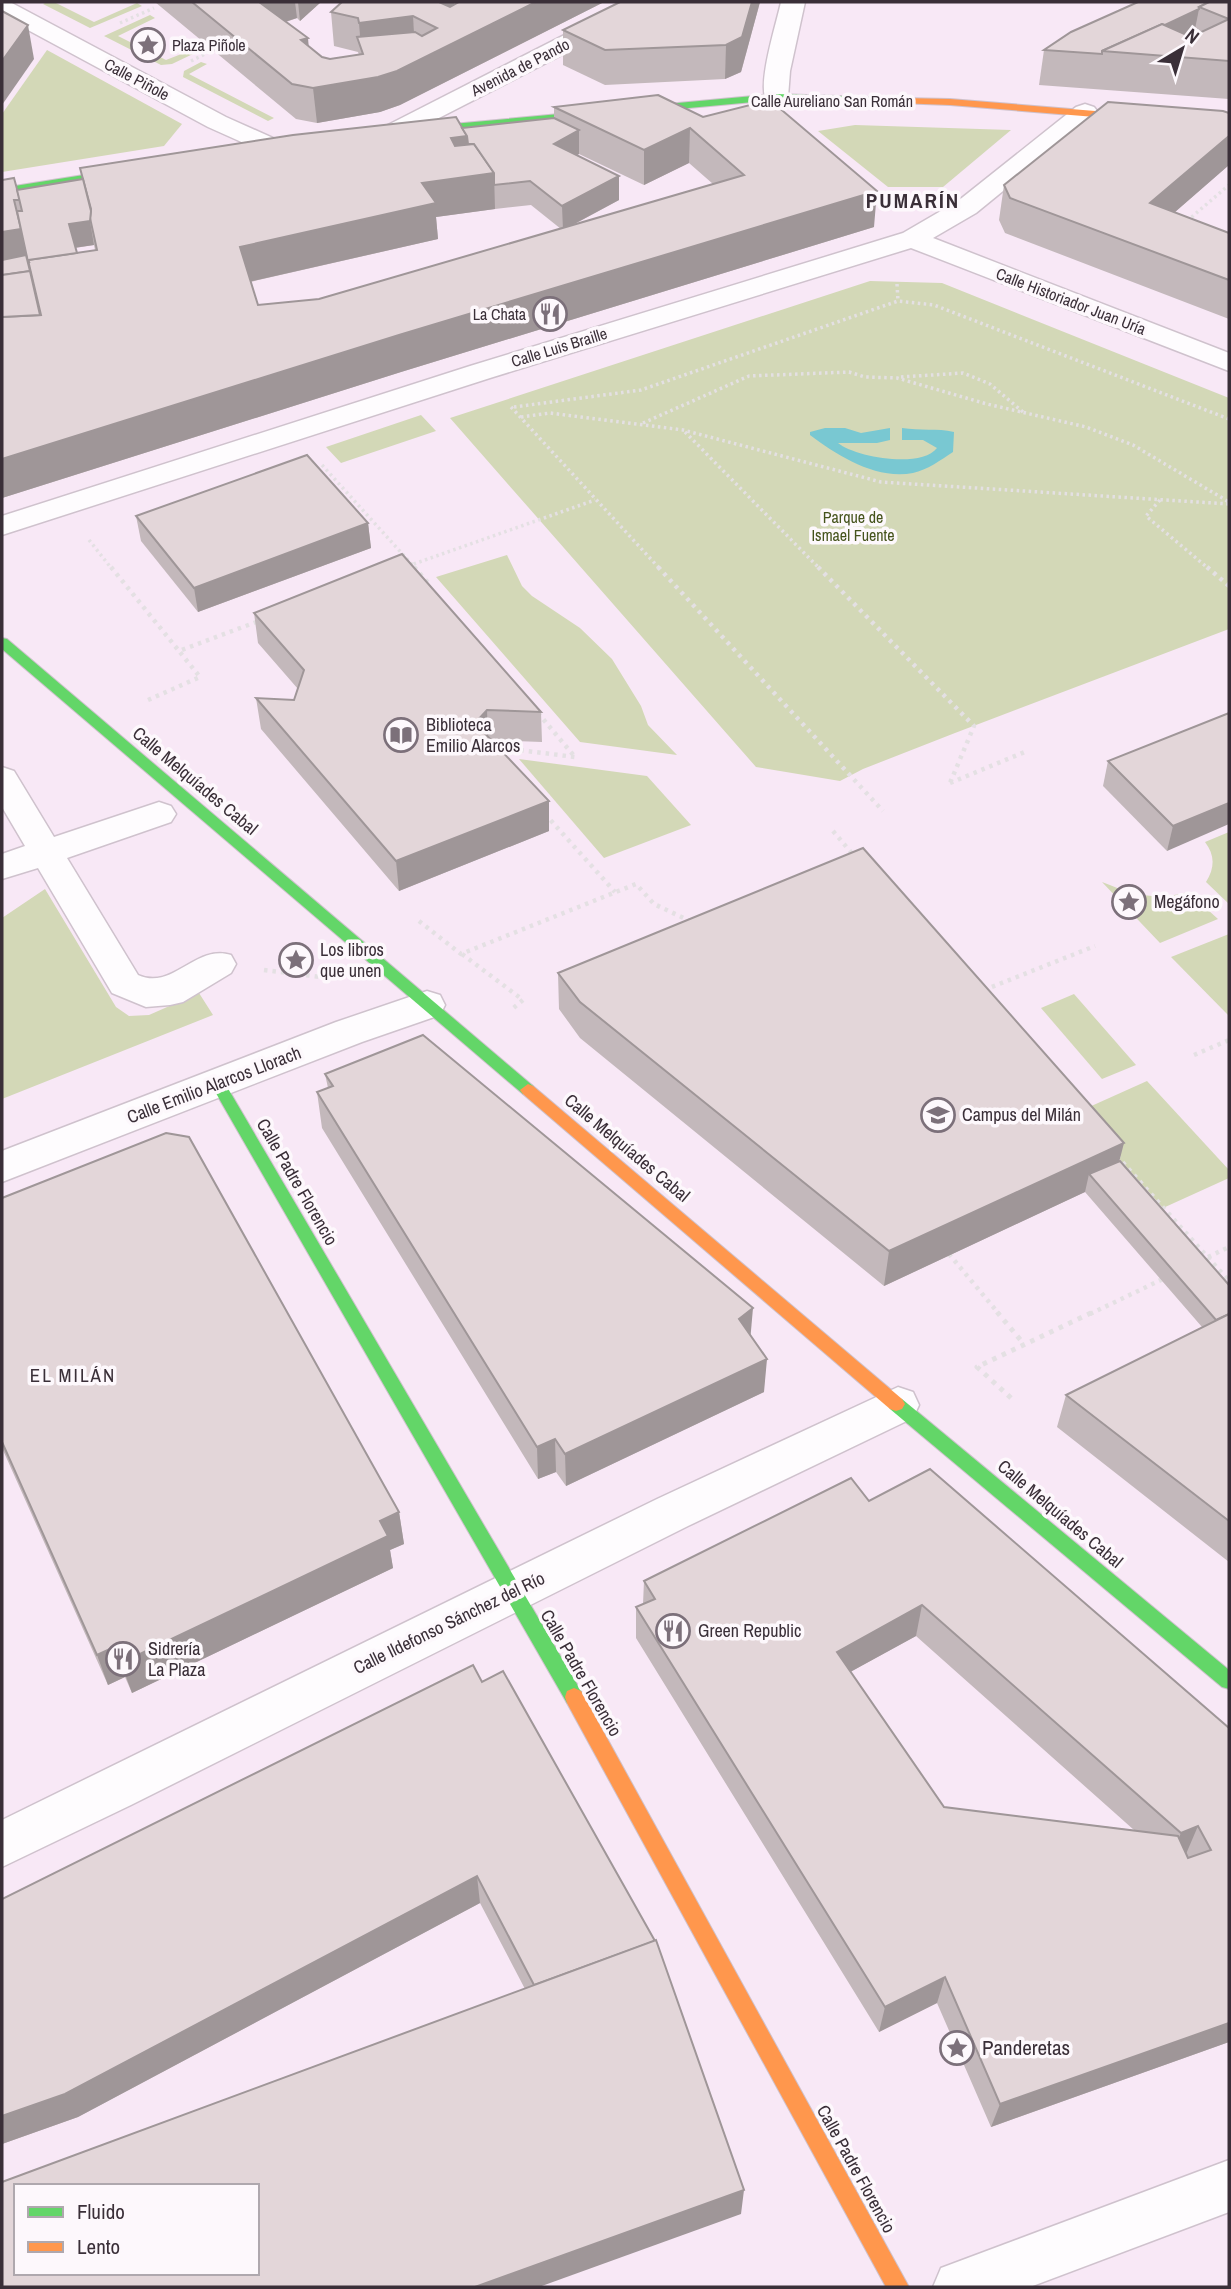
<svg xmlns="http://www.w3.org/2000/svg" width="1231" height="2289" font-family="'Archivo Narrow',sans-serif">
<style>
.green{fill:#d3d8b7}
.water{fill:#79c8d2}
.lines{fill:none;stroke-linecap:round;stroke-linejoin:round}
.street-casing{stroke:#cfc2cd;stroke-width:3}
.fast-casing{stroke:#cfc2cd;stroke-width:2}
.slow-casing{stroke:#cfc2cd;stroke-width:2}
.path-far2{stroke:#e4e0e3;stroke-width:3.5;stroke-dasharray:2.5 3.5;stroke-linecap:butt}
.path-far1{stroke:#e4e0e3;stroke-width:4.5;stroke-dasharray:3.5 5;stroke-linecap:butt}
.path{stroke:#e4e0e3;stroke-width:5;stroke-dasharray:4.5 6;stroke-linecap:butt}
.street{fill:#fefcfe;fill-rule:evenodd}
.fast{fill:#63d668;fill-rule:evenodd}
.slow{fill:#ff974d;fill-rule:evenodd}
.wall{fill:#c3b8bb;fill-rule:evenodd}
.shaded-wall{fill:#9f9698}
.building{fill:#e3d6d9;stroke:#9f9698;stroke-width:2;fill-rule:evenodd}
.labels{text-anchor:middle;stroke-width:7;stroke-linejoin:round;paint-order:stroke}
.far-poi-label{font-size:16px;fill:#3a2f38;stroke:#fdf8fc;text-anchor:start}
.far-street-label{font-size:16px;fill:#3a2f38;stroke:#fdf8fc}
.far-park-label{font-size:16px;fill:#45531c;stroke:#fdf8fc}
.poi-label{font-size:18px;fill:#3a2f38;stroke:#fdf8fc;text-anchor:start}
.street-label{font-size:18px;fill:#3a2f38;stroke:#fdf8fc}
.neighbourhood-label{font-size:19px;letter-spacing:2px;fill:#3a2f38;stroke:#fdf8fc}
.far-district-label{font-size:21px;font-weight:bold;letter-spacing:2px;fill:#3a2f38;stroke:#fdf8fc}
.near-poi-label{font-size:21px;fill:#3a2f38;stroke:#fdf8fc;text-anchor:start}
</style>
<rect width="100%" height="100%" fill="#f8e8f6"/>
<g class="green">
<polygon points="47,2 54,2 94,22 137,3 142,6 90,28 43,4"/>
<polygon points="150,15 155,18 118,36 166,60 189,51 195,53 172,64 161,65 104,36"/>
<polygon points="47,50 182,124 164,146 2,172 2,114"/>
<polygon points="201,62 207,64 189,74 274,118 268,121 183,77 184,71"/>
<polygon points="855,125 1011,130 943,187 888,187 818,131"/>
<polygon points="870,281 942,283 1229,398 1229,629 955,733 863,769 840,781 756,767 450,418"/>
<polygon points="421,415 436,431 341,463 326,447"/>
<polygon points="507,555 522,586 532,596 580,628 612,659 641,706 648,725 677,755 580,742 436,577"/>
<polygon points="519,759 647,776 691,825 604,858"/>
<path d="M1229 832V904L1206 882C1215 868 1215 855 1205 842Z"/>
<path d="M1102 882C1134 895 1155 901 1188 892L1218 919 1160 943Z"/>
<polygon points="45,889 116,1007 129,1016 149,1015 199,993 213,1015 2,1099 2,918"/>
<polygon points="1229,934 1229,1016 1171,957"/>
<polygon points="1074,994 1136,1065 1102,1079 1041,1008"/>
<polygon points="1147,1081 1229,1170 1229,1178 1163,1208 1078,1112"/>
</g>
<path class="water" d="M825 428H845L861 433 890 428V440L877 443H838C855 457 921 469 937 448L923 440H902V428C920 431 937 428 954 432L953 452C941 460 927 470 913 473 876 480 838 456 810 435V432Z"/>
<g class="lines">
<g class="street-casing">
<g id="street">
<polygon points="2,2 10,2 226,117 282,142 286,147 282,152 273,155 264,152 208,127 2,16"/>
<polygon points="629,2 659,2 655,7 402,137 393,140 384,137 380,132 384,127"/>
<path d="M781 2H805L790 71 788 97 785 102 776 104 767 102C756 86 777 22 781 2Z"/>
<polygon points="1085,104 1094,107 1098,112 1094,117 976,213 933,238 1229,353 1229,371 911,248 490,378 2,535 2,516 470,366 903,233 958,201 1076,107"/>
<path d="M2 767 14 771 54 837 159 802 171 806 176 814 171 822 67 858 138 975C173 991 195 944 231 955L236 964 231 973 183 1002 170 1005 146 1007 112 993 38 868 2 879V854L25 846 2 807Z"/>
<polygon points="427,991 440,995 445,1005 440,1015 362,1042 2,1182 2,1151 336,1022"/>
<polygon points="898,1387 913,1392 919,1405 913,1418 688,1526 131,1805 2,1867 2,1820 657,1499"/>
<polygon points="1229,2160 1229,2212 1030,2287 933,2287 941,2268"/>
</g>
</g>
<g class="fast-casing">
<g id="fast">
<polygon points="776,94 901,98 906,101 901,104 776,100 409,134 404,131 409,128"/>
<polygon points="134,167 139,170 138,172 2,194 2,188"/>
<polygon points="2,638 7,639 533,1086 536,1090 533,1094 523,1094 2,649"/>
<polygon points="218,1078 223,1080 581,1691 583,1697 581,1703 574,1706 567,1703 213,1088 210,1084"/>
<polygon points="896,1397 902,1399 1229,1670 1229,1689 1222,1687 890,1409 887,1404 890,1399"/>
</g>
</g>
<g class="slow-casing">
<g id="slow">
<polygon points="901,98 950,99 1229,122 1229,128 950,105 897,103 896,101"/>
<polygon points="528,1084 533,1086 902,1399 905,1404 902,1409 896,1411 890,1409 523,1094 520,1090"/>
<polygon points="574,1688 581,1691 909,2287 886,2287 567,1703 565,1697 567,1691"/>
</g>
</g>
<g class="path-far2">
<polyline points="120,23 154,8"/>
<polyline points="191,61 209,52"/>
<polyline points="1187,221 1229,185"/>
<polyline points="897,284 898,301"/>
<polyline points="901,377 963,373 990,384 1023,412"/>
<polyline points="511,407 660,569"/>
<polyline points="514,407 641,390 898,301 934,305 1229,419"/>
<polyline points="521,417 550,413 683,430 881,482 1229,504"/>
<polyline points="643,423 749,376 849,372 865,377 897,378 987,404 1086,427 1133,445 1229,502"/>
<polyline points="685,432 820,569"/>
<polyline points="322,465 416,569"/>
<polyline points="1160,500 1146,516 1209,569"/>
<polyline points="89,540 112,569"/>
<polyline points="408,566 595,500"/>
</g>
<g class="path-far1">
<polyline points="111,567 179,651"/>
<polyline points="414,567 431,586"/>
<polyline points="658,567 883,811"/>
<polyline points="818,567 974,726 950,783"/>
<polyline points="1207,567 1229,586"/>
<polyline points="148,700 200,677 179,651 259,621"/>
<polyline points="538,713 575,757"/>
<polyline points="495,747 575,757"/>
<polyline points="950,783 1027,751"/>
<polyline points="545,814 615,892"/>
<polyline points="833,831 855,857"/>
<polyline points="419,921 461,954 636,884 654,904 692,922"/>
<polyline points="462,954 523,1000 510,1011"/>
<polyline points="264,970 321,977"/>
<polyline points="984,990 1095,946"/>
<polyline points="1194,1055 1229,1040"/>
<polyline points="1117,1156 1229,1281"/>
<polyline points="949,1254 999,1314"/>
<polyline points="1208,1257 1229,1247"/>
<polyline points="1090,1314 1165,1278"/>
</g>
<g class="path">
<polyline points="997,1312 1024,1344"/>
<polyline points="1011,1398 977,1367 1093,1312"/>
</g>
<use href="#street" class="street"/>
<use href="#fast" class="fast"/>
<use href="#slow" class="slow"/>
</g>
<g class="wall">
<polygon points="155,2 321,2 300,21 297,18 286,22 308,46 322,57 330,59 359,55 358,52 334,46 331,12 342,2 604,2 400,105 380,112 317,123 296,119"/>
<polygon points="760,2 741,72 725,79 605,85 563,65 563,30"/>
<polygon points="1138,2 1229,2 1229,99 1039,85 1044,50"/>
<path d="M658 95 874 227 401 372 2 498V180L17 190 83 179 80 168 554 118V107ZM579 154 644 185 689 163 713 184 571 226 619 200 577 155ZM531 205 561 229 319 299 258 305 250 282 438 239 436 217 495 209ZM94 245 95 250 77 253 75 248Z"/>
<polygon points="1229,113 1229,165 1175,212 1229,233 1229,319 1005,233 999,220 1004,185"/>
<polygon points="136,516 368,523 371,548 198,612 141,541"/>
<polygon points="254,613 541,712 542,742 491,740 549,831 399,891 261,729 256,698 294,700 298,689 258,643"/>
<polygon points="1229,713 1167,851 1103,786 1108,761"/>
<polygon points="558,973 1120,1161 1229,1285 1229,1562 1057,1427 1066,1395 1202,1327 1085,1192 884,1286 580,1038 559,1009"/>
<polygon points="325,1074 751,1336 764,1392 566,1486 556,1472 538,1479 322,1128 317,1092 328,1088"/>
<polygon points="2,1198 399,1512 404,1544 390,1550 393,1568 132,1693 125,1677 108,1685 2,1448"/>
<path d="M869 1501 1229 1728V2042L991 2127 937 2003 879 2032 636 1638V1607L643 1604 644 1581ZM916 1636 1134 1830 944 1807 850 1672Z"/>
<polygon points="473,1665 741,2214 525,1989 480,1903 78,2117 2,2144"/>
</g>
<g class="shaded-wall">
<polygon points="253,2 295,2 297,18 256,31"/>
<polygon points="298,2 321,2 300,21"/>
<polygon points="429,2 454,2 455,28"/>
<polygon points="536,2 604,2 400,105 380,112 317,123 313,88"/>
<polygon points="752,2 760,2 741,72 725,79 726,45"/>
<polygon points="1199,9 1192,44 1108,51"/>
<polygon points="413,16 415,50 361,48 359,23"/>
<polygon points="28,25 34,59 2,105 2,61"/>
<polygon points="308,38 311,73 301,40"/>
<polygon points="690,128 689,163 644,185 644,150"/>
<polygon points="579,130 579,154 555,168 554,144"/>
<polygon points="467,136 469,171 453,173 451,138"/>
<polygon points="1229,136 1229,165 1144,239 1150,203"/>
<polygon points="494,173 495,209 436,217 438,239 244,283 240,247 422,183"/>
<polygon points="619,176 619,200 563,230 562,206"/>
<polygon points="877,191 874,227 401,372 2,498 2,459 399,335"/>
<polygon points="90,221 94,245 73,248 69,224"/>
<polygon points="21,229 28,264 2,269 2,232"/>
<polygon points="368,523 371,548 198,612 194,588"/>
<polygon points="487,710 488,740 475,723"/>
<polygon points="549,801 549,831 399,891 396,861"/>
<polygon points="1229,803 1229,824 1167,851 1173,826"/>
<polygon points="1124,1143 1115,1178 1089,1174 1085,1192 884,1286 889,1251"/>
<polygon points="753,1308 750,1342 739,1319"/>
<polygon points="767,1359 764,1392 566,1486 565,1454"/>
<polygon points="555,1439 556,1472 538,1479 537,1447"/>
<polygon points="399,1512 404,1544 390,1550 393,1568 132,1693 121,1663 380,1521"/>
<polygon points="922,1605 916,1636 832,1682 837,1652"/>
<polygon points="114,1647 125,1677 108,1685 97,1655"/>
<polygon points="1198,1826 1186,1854 1168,1861 1181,1833"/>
<polygon points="477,1876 480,1903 78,2117 2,2144 2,2116"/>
<polygon points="945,1977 937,2003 879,2032 885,2007"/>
<polygon points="1229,2023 1229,2042 991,2127 1000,2104"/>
<polygon points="744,2190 741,2214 539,2287 475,2287"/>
</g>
<g class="building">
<polygon points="192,2 259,2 308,38 301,40 322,57 330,59 363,54 357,37 415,32 422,36 437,28 413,16 359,23 358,18 331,12 342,2 439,2 450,7 459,2 536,2 397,71 378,77 313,88 292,84"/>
<polygon points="620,2 752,2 742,37 726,45 605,50 563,30"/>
<polygon points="1138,2 1209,2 1199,7 1199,9 1165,25 1162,24 1102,51 1102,54 1044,50 1071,32"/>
<polygon points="1209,2 1229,2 1229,61 1102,51 1162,24 1191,37 1229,19 1199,7"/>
<polygon points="2,11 28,25 2,61"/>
<polygon points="658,95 703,117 770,100 877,191 399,335 2,459 2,317 41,315 28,260 97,250 90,218 91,209 80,168 293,135 456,117 467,136 451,138 455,146 474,144 494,173 422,183 436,203 240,247 258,305 319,299 744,175 690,128 644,150 554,107"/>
<polygon points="1108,102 1223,111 1229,113 1229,136 1150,203 1229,233 1229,280 1010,198 1004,185"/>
<polygon points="554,118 579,130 554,144 619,176 562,206 530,181 494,185 494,173 474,144 468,144 467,136 462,128"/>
<polygon points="14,178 20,200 14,200 21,229 2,232 2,180"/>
<polygon points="83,179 91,211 90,221 69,224 77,253 28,260 29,262 28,262 17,211 22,211 17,190"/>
<polygon points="26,255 30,271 2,275 2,260"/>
<polygon points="30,271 40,315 2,317 2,275"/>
<polygon points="307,455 368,523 194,588 136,516"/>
<polygon points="402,554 541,712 487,710 475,723 549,801 396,861 256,698 294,700 304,670 254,613"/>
<polygon points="1229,713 1229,803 1173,826 1108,761"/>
<polygon points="863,848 1124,1143 889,1251 580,1002 558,973"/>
<polygon points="423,1035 753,1308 739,1319 767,1359 565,1454 555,1439 537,1447 317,1092 333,1086 325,1074"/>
<polygon points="166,1133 189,1137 399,1512 380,1521 388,1536 121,1663 114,1647 97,1655 2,1442 2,1198"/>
<polygon points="1120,1161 1229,1285 1229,1314 1216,1320 1089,1174"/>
<polygon points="1229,1314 1229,1521 1066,1395"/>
<path d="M930 1469 1229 1728V2023L1000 2104 945 1977 885 2007 636 1607 655 1599 644 1581 851 1478 869 1501ZM922 1605 1181 1833 1198 1826 1211 1850 1188 1858 1178 1836 944 1807 837 1652Z"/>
<polygon points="473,1665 482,1682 503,1671 655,1941 534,1985 477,1876 65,2094 2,2116 2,1899"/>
<path d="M656 1940 744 2190 475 2287H2V2182ZM16 2186H257V2273H16Z"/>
</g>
<defs>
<g id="sight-ring" transform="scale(1.75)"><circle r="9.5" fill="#fdf8fc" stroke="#7c707a" stroke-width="1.5"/><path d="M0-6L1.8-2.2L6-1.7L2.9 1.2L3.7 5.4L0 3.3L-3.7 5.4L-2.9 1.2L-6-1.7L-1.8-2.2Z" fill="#7c707a"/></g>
<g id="restaurant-ring" transform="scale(1.75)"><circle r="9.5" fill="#fdf8fc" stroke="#7c707a" stroke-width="1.5"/><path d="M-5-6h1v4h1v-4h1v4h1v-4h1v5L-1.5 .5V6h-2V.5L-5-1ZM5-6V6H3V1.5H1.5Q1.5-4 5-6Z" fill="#7c707a"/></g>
<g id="library-ring" transform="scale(1.75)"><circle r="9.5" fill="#fdf8fc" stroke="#7c707a" stroke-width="1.5"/><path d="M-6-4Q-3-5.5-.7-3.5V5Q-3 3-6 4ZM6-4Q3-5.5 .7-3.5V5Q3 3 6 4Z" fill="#7c707a"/></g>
<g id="university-ring" transform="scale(1.75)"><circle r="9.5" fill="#fdf8fc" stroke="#7c707a" stroke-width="1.5"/><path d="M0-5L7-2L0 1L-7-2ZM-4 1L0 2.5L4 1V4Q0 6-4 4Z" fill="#7c707a"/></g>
</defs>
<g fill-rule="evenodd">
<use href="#sight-ring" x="148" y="45"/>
<use href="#restaurant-ring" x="550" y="314"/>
<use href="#library-ring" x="401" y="735"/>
<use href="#sight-ring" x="1129" y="902"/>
<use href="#sight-ring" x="296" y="960"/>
<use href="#university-ring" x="938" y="1115"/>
<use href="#restaurant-ring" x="673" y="1631"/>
<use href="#restaurant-ring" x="123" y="1659"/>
<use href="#sight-ring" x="957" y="2048"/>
</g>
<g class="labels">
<g class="far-poi-label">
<text x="172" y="51">Plaza Piñole</text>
<text x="526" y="320" text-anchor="end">La Chata</text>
</g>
<g class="far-street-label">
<text transform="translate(520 67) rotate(-27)" y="6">Avenida de Pando</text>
<text transform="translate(137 79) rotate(28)" y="6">Calle Piñole</text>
<text x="832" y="107">Calle Aureliano San Román</text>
<text transform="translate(1071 301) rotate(21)" y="6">Calle Historiador Juan Uría</text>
<text transform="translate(559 347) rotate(-17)" y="6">Calle Luis Braille</text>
</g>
<g class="far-park-label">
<text x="853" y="523">Parque de<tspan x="853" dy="18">Ismael Fuente</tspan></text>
</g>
<g class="poi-label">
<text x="426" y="731">Biblioteca<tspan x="426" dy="21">Emilio Alarcos</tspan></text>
<text x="1154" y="908">Megáfono</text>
<text x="320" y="956">Los libros<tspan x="320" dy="21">que unen</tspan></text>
<text x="962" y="1121">Campus del Milán</text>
<text x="698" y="1637">Green Republic</text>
<text x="148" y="1655">Sidrería<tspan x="148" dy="21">La Plaza</tspan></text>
</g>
<g class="street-label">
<text transform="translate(195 781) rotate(40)" y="6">Calle Melquíades Cabal</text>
<text transform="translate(214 1085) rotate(-21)" y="6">Calle Emilio Alarcos Llorach</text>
<text transform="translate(627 1148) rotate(40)" y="6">Calle Melquíades Cabal</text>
<text transform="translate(297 1182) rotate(60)" y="6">Calle Padre Florencio</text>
<text transform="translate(1060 1514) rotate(40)" y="6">Calle Melquíades Cabal</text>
<text transform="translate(449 1623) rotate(-26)" y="6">Calle Ildefonso Sánchez del Río</text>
<text transform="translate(581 1673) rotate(60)" y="6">Calle Padre Florencio</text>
<text transform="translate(856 2169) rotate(61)" y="6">Calle Padre Florencio</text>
</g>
<g class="neighbourhood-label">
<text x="73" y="1382">EL MILÁN</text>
</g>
<g class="far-district-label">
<text x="913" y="208">PUMARÍN</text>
</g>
<g class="near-poi-label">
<text x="982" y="2055">Panderetas</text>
</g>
</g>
<rect width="1231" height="2289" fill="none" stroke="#3a2f38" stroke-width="7"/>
<rect x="14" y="2184" width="245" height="91" fill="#fdf8fc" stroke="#afa8ae" stroke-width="2"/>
<rect x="28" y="2207" width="35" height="10" fill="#63d668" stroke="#afa8ae" stroke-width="2"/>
<text x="77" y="2219" font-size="21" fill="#3a2f38">Fluido</text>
<rect x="28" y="2242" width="35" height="10" fill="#ff974d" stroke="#afa8ae" stroke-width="2"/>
<text x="77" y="2254" font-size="21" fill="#3a2f38">Lento</text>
<g transform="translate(1182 49) rotate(38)" stroke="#fdf8fc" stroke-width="5" paint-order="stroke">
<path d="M0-5L12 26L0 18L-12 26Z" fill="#3a2f38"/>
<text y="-10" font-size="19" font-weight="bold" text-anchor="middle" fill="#3a2f38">N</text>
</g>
</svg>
